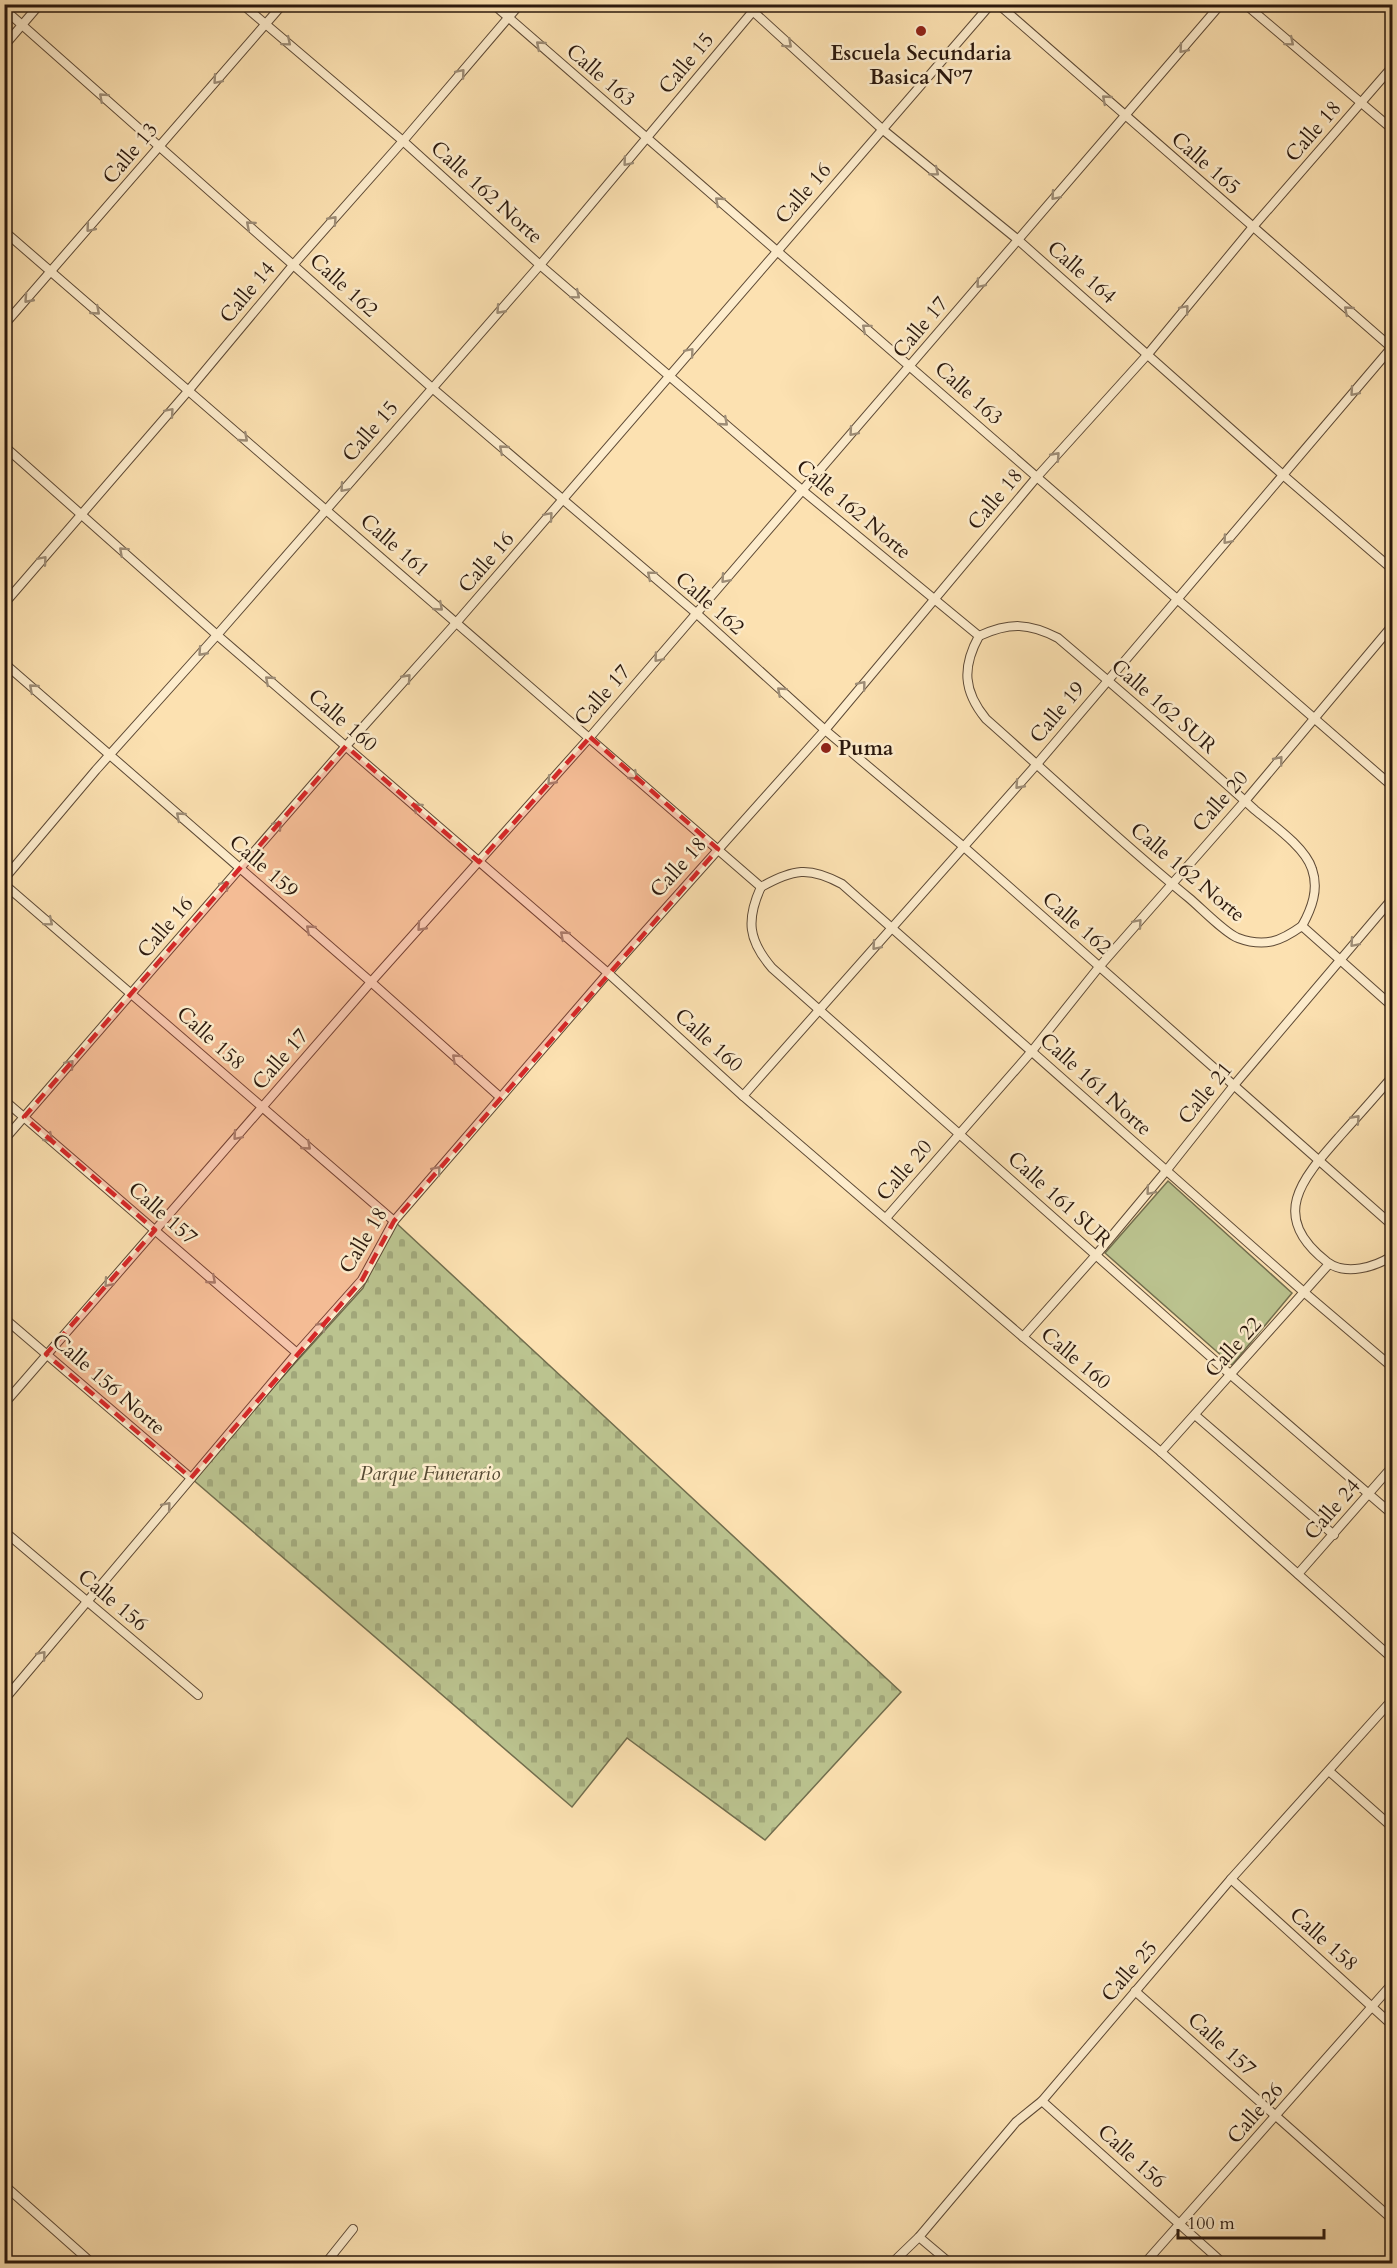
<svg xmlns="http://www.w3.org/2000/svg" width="1397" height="2268" font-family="Cardo,serif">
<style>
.cemetery{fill:url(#cemetery-stones);stroke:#726e4e;stroke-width:1.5}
.green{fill:#bbc38f;stroke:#726e4e;stroke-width:1.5}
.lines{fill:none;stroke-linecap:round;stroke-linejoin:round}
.street-casing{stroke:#5e4a36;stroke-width:10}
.street{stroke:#fdeccc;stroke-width:8}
.oneway{stroke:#9e8d76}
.marked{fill:#d62828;fill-opacity:0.2;stroke:#d62828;stroke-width:4.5;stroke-dasharray:12 8;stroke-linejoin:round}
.poi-dot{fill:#8f2418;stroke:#fdeccc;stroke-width:2}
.labels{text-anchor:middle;stroke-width:5;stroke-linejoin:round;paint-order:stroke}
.poi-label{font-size:21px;font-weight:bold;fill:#2a180d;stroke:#fdeccc}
.street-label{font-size:21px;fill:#2a180d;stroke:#fdeccc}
.park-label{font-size:21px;font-style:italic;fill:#564b34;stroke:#fdeccc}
</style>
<defs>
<pattern id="cemetery-stones" width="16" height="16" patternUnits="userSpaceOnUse" patternTransform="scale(1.5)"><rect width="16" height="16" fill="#bbc38f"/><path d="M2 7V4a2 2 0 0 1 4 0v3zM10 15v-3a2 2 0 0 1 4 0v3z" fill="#a1a77a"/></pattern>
</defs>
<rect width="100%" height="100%" fill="#fce1b1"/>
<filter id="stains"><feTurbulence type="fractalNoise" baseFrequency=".00333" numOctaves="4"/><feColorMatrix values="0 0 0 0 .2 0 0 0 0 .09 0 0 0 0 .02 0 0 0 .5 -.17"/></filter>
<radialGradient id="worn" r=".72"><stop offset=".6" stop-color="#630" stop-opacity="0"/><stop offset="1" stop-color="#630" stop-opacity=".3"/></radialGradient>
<polygon class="cemetery" points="394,1221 901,1692 765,1840 627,1738 572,1807 191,1478 363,1288"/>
<polygon class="green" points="1168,1181 1292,1293 1232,1365 1105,1253"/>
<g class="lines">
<g class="street-casing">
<g id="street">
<path d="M242 4 403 141 540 265 802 490 979 636C962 667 963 691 986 719 1054 779 1119 841 1189 898 1201 908 1226 934 1238 938 1265 948 1281 941 1302 926L1392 1006"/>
<polyline points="493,4 1392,786"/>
<polyline points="745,4 882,129 1017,239 1283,475 1392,569"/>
<polyline points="998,4 1392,348"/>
<polyline points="1245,4 1392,129"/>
<polyline points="4,9 431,387 696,613 825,730 964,847 1392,1225"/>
<polyline points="4,46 40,4"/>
<polyline points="4,231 761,887"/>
<polyline points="4,325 283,4"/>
<polyline points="4,446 217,635 608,973 743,1096 1023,1337 1161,1452 1392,1658"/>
<polyline points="4,604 189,390 294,264 403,141 520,4"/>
<path d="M979 636C1010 622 1029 623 1058 638 1125 695 1191 752 1255 810 1273 825 1305 847 1312 869 1319 889 1312 908 1302 926"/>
<polyline points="4,663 371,982 500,1097"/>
<polyline points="4,879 96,770 217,635 540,265 759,4"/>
<polyline points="4,884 394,1221"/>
<path d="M761 887C746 920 748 940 772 968L1231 1375 1392 1514"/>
<path d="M761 887C793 869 809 866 842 884L1305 1293 1392 1367"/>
<path d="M1392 1077C1375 1097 1358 1116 1340 1136 1302 1179 1268 1216 1327 1262 1346 1276 1375 1267 1392 1256"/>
<polyline points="743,1096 1037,764 1392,347"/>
<polyline points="4,1100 297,1353"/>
<polyline points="4,1140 346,746 456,623 991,4"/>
<polyline points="886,1218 1032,1051 1099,967 1245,801 1392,626"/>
<polyline points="4,1318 191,1478"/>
<polyline points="1023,1337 1096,1255 1166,1171 1235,1084 1392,899"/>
<polyline points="4,1404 371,982 590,737 1221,4"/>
<polyline points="1195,1415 1334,1535"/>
<polyline points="1161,1452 1329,1264"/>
<polyline points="4,1531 198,1695"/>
<polyline points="1298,1574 1392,1467"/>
<polyline points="4,1700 297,1353 362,1280 394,1221 608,973 825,730 1036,478 1148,354 1252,228 1392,67"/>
<polyline points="1329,1771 1392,1827"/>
<polyline points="1231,1879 1392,2025"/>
<polyline points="1135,1991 1392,2219"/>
<polyline points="1042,2101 1224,2264"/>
<polyline points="4,2185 93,2264"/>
<polyline points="919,2237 951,2264"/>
<polyline points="325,2264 353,2229"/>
<polyline points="891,2264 919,2237 1016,2122 1042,2101 1231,1879 1392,1700"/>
<polyline points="1144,2264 1392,1984"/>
<polyline points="1386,2264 1392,2257"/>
</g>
</g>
<use href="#street" class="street"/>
</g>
<defs><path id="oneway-chevron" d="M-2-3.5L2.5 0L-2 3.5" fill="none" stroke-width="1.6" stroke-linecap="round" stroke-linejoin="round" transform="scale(1.5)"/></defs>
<g class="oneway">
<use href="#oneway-chevron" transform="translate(287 42) rotate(40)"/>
<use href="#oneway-chevron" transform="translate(1290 42) rotate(40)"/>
<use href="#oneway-chevron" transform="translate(788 44) rotate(42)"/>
<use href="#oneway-chevron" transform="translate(540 45) rotate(-139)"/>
<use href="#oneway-chevron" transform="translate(1183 49) rotate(131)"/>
<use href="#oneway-chevron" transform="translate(461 73) rotate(-50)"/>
<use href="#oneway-chevron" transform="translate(217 80) rotate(131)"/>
<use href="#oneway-chevron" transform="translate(103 97) rotate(-138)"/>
<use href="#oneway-chevron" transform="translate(1106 99) rotate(-139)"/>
<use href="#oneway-chevron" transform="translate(627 162) rotate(130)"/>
<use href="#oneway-chevron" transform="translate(935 172) rotate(39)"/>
<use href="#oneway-chevron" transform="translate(1055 196) rotate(131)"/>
<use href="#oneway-chevron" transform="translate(719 201) rotate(-139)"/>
<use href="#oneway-chevron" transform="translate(333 220) rotate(-48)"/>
<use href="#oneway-chevron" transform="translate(250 225) rotate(-139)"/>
<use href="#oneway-chevron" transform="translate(90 228) rotate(130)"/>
<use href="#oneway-chevron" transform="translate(980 284) rotate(130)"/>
<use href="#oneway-chevron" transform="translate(576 295) rotate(40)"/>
<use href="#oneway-chevron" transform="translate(28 299) rotate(132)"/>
<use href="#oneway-chevron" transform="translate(1185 309) rotate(-50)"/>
<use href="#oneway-chevron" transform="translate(500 310) rotate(132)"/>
<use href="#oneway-chevron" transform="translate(1348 310) rotate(-139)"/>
<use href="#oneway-chevron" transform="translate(96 311) rotate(41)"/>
<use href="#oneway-chevron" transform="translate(866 328) rotate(-140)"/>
<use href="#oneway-chevron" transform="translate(690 352) rotate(-50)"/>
<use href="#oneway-chevron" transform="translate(1354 392) rotate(131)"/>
<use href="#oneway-chevron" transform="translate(170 412) rotate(-49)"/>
<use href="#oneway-chevron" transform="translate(724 422) rotate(41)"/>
<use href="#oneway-chevron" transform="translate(853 432) rotate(131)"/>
<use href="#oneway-chevron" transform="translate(244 438) rotate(41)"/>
<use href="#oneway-chevron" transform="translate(503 449) rotate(-139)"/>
<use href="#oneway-chevron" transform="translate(1056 456) rotate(-48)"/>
<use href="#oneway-chevron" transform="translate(344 488) rotate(131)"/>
<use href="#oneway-chevron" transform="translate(549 516) rotate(-49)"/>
<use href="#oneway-chevron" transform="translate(1227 540) rotate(130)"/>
<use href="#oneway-chevron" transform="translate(123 551) rotate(-138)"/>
<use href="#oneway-chevron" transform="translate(43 560) rotate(-49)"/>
<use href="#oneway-chevron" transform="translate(651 575) rotate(-140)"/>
<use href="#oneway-chevron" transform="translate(725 579) rotate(131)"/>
<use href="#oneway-chevron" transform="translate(439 607) rotate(41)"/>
<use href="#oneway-chevron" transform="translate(202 652) rotate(132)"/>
<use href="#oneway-chevron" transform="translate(658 658) rotate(130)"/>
<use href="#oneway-chevron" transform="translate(407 678) rotate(-48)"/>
<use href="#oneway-chevron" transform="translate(269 680) rotate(-139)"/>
<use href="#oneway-chevron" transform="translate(862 685) rotate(-50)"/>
<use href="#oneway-chevron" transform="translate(33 688) rotate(-139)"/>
<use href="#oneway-chevron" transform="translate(781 691) rotate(-138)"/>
<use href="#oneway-chevron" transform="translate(1279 760) rotate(-51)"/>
<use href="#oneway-chevron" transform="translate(634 776) rotate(41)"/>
<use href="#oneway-chevron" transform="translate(551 781) rotate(132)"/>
<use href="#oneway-chevron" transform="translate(1019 785) rotate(132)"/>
<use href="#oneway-chevron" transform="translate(417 807) rotate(-139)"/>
<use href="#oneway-chevron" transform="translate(180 816) rotate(-139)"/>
<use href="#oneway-chevron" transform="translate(278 825) rotate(-49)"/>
<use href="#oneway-chevron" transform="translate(225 885) rotate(-49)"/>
<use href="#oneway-chevron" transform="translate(49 922) rotate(40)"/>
<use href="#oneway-chevron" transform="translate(1138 923) rotate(-49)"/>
<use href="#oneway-chevron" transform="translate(421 927) rotate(132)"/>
<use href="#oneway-chevron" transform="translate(310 929) rotate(-139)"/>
<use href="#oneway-chevron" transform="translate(564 935) rotate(-139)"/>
<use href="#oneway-chevron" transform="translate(1354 943) rotate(131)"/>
<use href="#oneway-chevron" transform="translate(876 946) rotate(131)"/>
<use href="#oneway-chevron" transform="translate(456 1058) rotate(-138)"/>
<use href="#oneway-chevron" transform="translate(70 1064) rotate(-49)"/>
<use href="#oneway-chevron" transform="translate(1356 1119) rotate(-48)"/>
<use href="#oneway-chevron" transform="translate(237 1136) rotate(131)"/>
<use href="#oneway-chevron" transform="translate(49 1138) rotate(41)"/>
<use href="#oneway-chevron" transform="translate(307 1146) rotate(41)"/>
<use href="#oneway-chevron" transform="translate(437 1170) rotate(-49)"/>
<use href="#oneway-chevron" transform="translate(1150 1191) rotate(130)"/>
<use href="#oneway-chevron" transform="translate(212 1280) rotate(41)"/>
<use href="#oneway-chevron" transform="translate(108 1283) rotate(131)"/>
<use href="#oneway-chevron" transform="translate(322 1326) rotate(-47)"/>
<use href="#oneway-chevron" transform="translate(167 1506) rotate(-50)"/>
<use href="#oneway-chevron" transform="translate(42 1655) rotate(-50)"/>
</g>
<path class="marked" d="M590 737 718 849 394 1221 362 1280 191 1478 46 1354 155 1230 24 1117 346 746 479 862Z"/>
<g class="poi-dot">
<circle cx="921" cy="31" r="6"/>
<circle cx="826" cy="748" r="6"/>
</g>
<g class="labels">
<g class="poi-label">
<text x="921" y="60">Escuela Secundaria<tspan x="921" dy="24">Basica Nº7</tspan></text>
<text x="838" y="755" text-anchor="start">Puma</text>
</g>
<g class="street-label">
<text transform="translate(686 63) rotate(-50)" y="7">Calle 15</text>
<text transform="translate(601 75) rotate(41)" y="7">Calle 163</text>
<text transform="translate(1313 131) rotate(-49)" y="7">Calle 18</text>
<text transform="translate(130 153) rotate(-50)" y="7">Calle 13</text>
<text transform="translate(1206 163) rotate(41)" y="7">Calle 165</text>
<text transform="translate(487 192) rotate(42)" y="7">Calle 162 Norte</text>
<text transform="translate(803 193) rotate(-49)" y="7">Calle 16</text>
<text transform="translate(1082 272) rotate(41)" y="7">Calle 164</text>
<text transform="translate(344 285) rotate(42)" y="7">Calle 162</text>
<text transform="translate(247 292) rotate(-50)" y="7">Calle 14</text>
<text transform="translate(920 327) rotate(-50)" y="7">Calle 17</text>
<text transform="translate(969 393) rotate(42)" y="7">Calle 163</text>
<text transform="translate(370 431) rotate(-49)" y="7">Calle 15</text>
<text transform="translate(995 499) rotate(-50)" y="7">Calle 18</text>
<text transform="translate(854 509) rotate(40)" y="7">Calle 162 Norte</text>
<text transform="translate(395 545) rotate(41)" y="7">Calle 161</text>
<text transform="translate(486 562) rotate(-49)" y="7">Calle 16</text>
<text transform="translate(710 603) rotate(41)" y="7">Calle 162</text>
<text transform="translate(602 695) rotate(-49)" y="7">Calle 17</text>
<text transform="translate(1164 706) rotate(41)" y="7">Calle 162 SUR</text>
<text transform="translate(1057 712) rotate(-50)" y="7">Calle 19</text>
<text transform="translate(343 720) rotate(41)" y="7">Calle 160</text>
<text transform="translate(1220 801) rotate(-49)" y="7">Calle 20</text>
<text transform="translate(264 866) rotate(41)" y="7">Calle 159</text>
<text transform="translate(678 867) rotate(-48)" y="7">Calle 18</text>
<text transform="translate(1188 872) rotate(40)" y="7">Calle 162 Norte</text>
<text transform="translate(1077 923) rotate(41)" y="7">Calle 162</text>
<text transform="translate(165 927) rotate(-49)" y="7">Calle 16</text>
<text transform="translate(211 1038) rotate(42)" y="7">Calle 158</text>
<text transform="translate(709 1040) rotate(42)" y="7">Calle 160</text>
<text transform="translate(280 1059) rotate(-49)" y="7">Calle 17</text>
<text transform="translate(1096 1084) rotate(42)" y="7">Calle 161 Norte</text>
<text transform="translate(1205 1093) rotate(-51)" y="7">Calle 21</text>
<text transform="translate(904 1170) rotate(-49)" y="7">Calle 20</text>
<text transform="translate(1060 1199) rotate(42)" y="7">Calle 161 SUR</text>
<text transform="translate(163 1213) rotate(41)" y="7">Calle 157</text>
<text transform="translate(363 1240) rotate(-59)" y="7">Calle 18</text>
<text transform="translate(1233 1347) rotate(-48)" y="7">Calle 22</text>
<text transform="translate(1076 1358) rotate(40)" y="7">Calle 160</text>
<text transform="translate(109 1384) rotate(41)" y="7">Calle 156 Norte</text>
<text transform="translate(1332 1509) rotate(-49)" y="7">Calle 24</text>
<text transform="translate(113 1600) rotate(40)" y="7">Calle 156</text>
<text transform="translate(1324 1939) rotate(42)" y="7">Calle 158</text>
<text transform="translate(1129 1971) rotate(-49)" y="7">Calle 25</text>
<text transform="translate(1222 2044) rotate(42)" y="7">Calle 157</text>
<text transform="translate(1255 2113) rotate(-49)" y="7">Calle 26</text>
<text transform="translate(1132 2156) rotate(42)" y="7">Calle 156</text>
</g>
<g class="park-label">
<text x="430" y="1480">Parque Funerario</text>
</g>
</g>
<rect width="1397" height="2268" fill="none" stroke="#fce1b1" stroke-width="24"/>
<rect x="6" y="6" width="1385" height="2256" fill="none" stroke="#2a180d" stroke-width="3"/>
<rect x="12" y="12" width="1373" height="2244" fill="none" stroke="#2a180d" stroke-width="1.5"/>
<path d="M1178 2229v9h146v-9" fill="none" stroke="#2a180d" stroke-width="3"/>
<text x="1187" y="2229" font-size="18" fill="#2a180d" stroke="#fdeccc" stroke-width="4.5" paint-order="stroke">100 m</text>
<rect width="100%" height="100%" filter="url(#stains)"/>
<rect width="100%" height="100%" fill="url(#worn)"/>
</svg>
